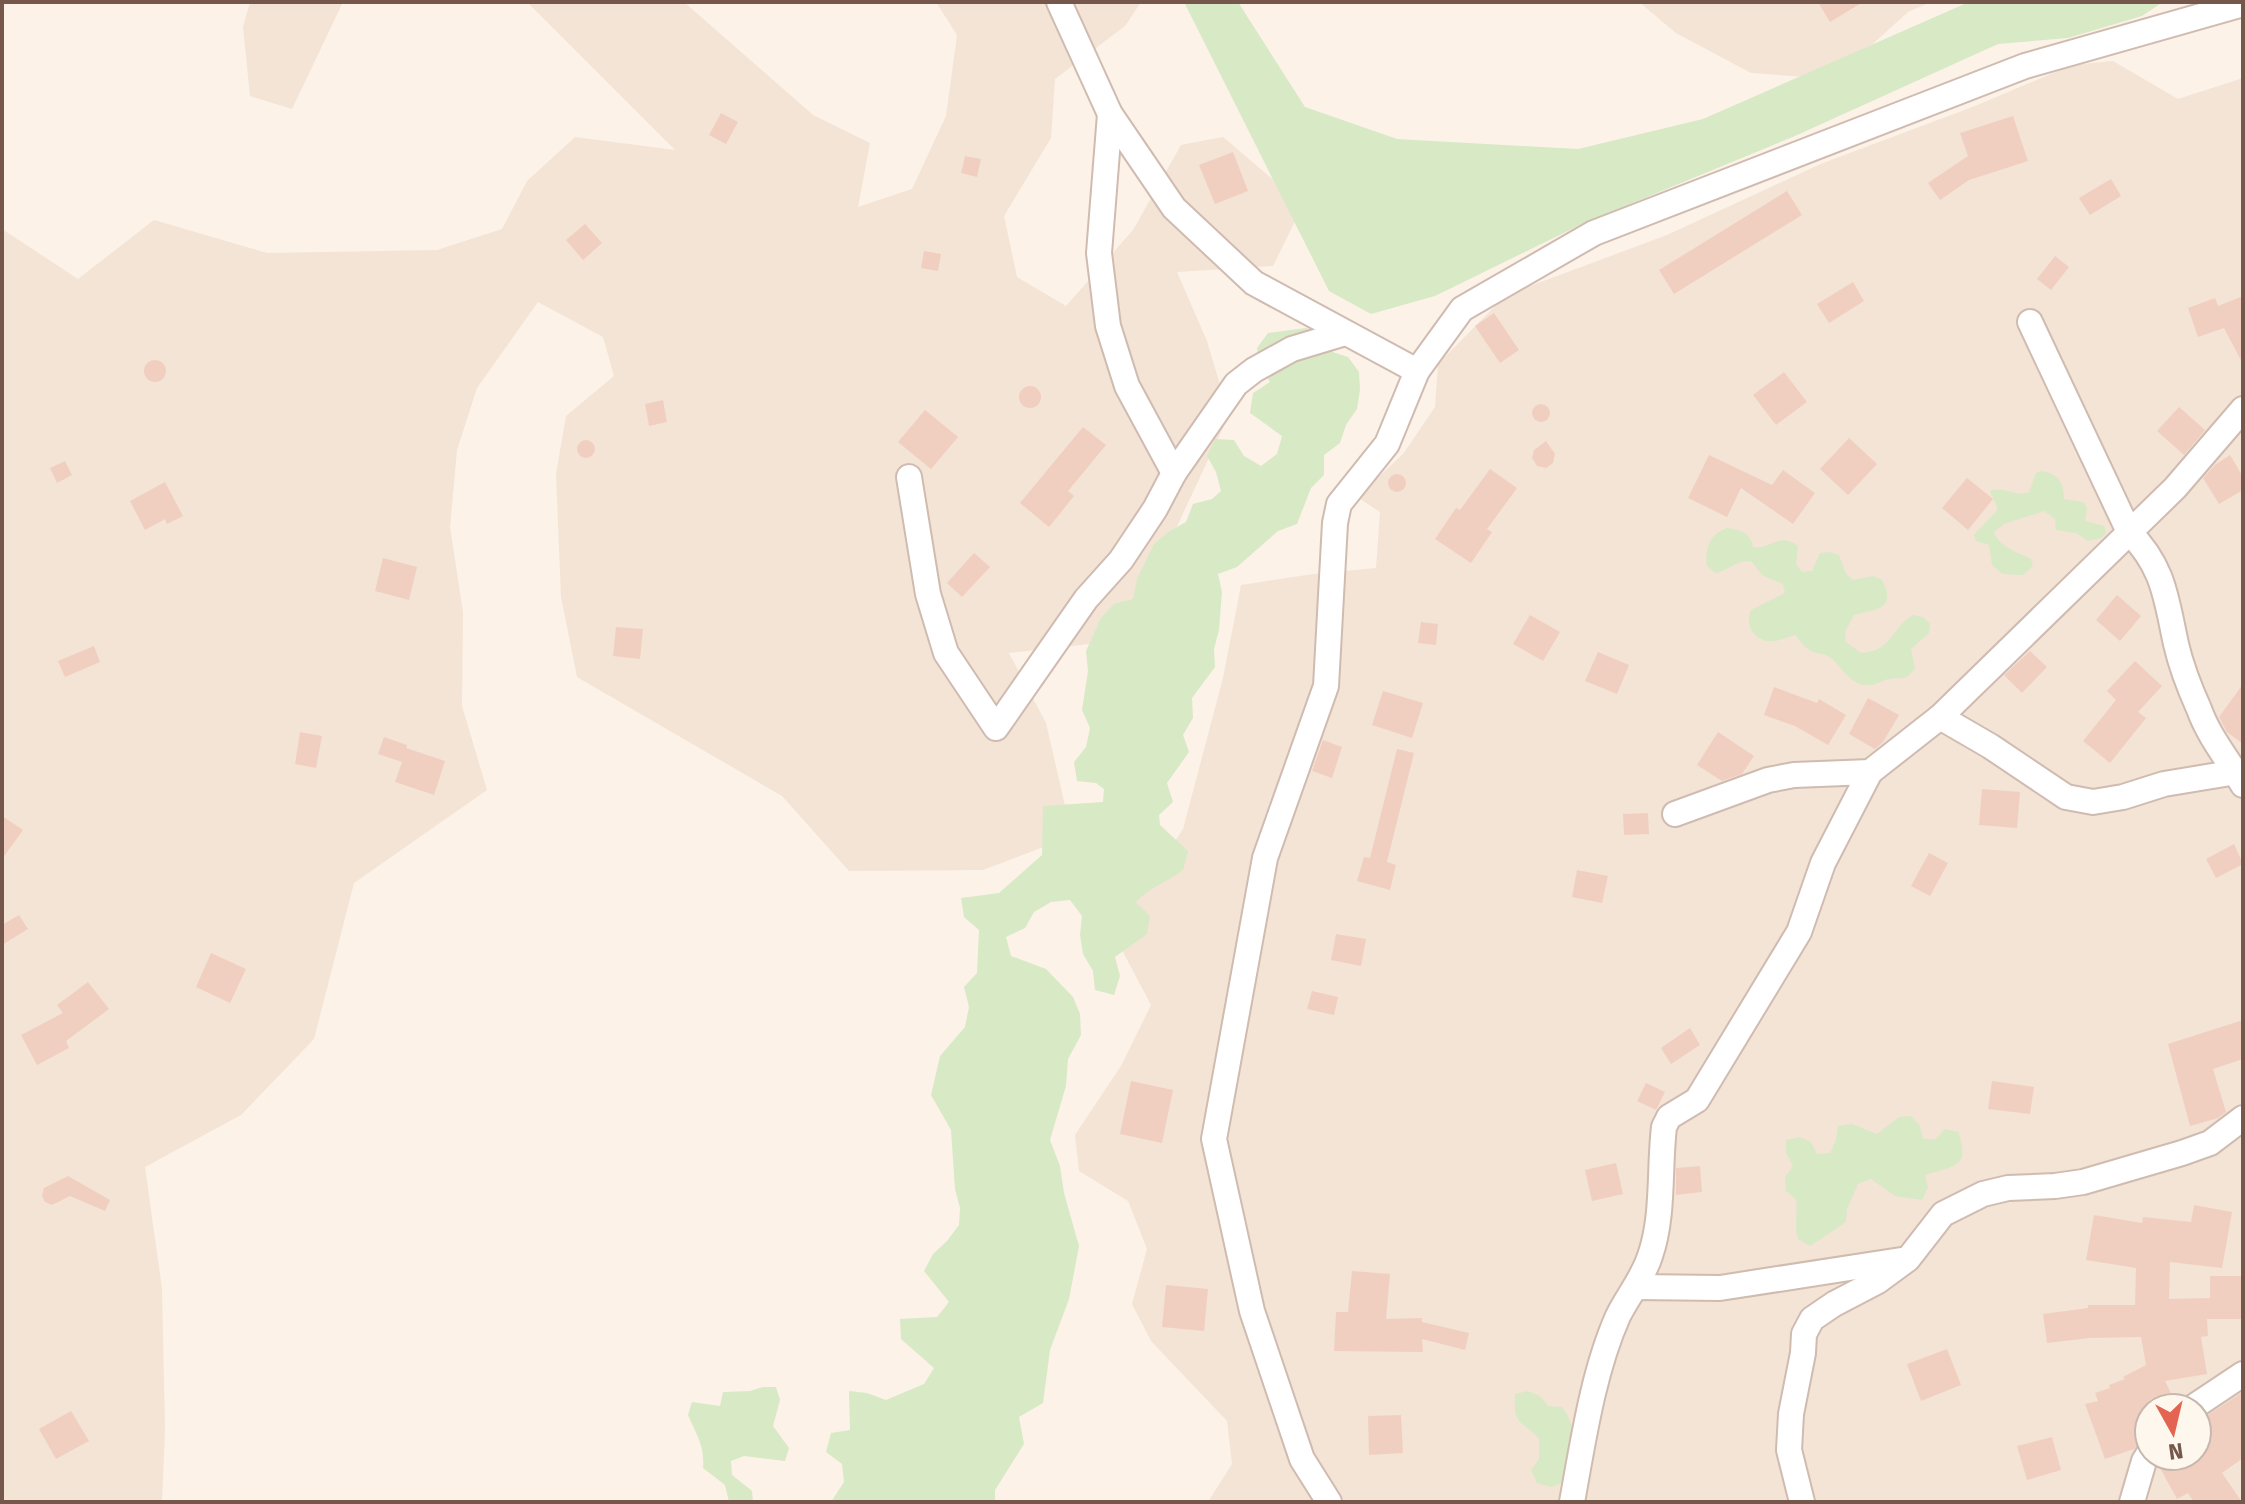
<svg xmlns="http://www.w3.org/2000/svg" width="2245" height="1504" font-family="'Fira Sans',sans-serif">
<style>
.residential{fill:#f3e4d6;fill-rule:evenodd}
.green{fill:#d8e9c6}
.building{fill:#f1cfc0}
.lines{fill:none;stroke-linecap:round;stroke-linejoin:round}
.minor-casing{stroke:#d0bbb0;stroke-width:28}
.minor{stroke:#fff;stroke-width:24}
</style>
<rect width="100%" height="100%" fill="#fcf2e8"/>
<g class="residential">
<polygon points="250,2 343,2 292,109 250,96 243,27"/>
<polygon points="527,2 684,2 813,115 870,143 858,207 912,189 946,116 957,35 936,2 1141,2 1125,26 1055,79 1051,138 1004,216 1017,277 1066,306 1133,230 1181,145 1223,137 1303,205 1273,266 1177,272 1207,341 1229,415 1124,640 1009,653 1046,723 1072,836 983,870 849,871 782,796 577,677 561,597 556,474 566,416 614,376 603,337 538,302 477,388 457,450 450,527 463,612 462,706 487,790 354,883 314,1039 241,1115 145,1167 162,1289 165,1429 162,1502 2,1502 2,229 78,279 154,220 267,253 437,250 502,229 527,181 575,137 675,150"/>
<polygon points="1639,2 1931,2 1908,12 1834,79 1751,73 1676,33"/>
<path d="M2113 61 2178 99 2243 78V1502H1208L1232 1464 1227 1421 1151 1341 1132 1304 1147 1249 1128 1201 1079 1171 1075 1135 1121 1066 1151 1005 1114 935 1183 829 1223 678 1241 585 1313 574 1376 568 1380 512 1357 497 1403 454 1435 407 1438 364 1506 295 1667 235 1823 163 1975 106 2072 65ZM2149 1408H2197V1456H2149Z"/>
</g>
<g class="green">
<polygon points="1184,2 1238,2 1305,107 1397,139 1578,149 1703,119 1969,2 2163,2 2142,16 2068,38 1998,44 1795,136 1584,223 1435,296 1371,314 1329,291"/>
<path d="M1306 328 1323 334 1330 351 1348 357 1359 372 1360 390 1357 409 1346 425 1340 443 1324 455V475L1311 488 1297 524 1278 531 1237 567 1218 574 1222 592 1219 630 1214 649 1215 667 1192 698 1193 718 1183 735 1189 752 1167 783 1173 802 1159 815 1160 825 1188 851 1183 870C1167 882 1150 887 1136 902L1150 916 1147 934 1115 957 1120 976 1114 995 1095 990 1093 971 1083 954 1080 935 1082 916 1070 900 1051 902 1034 912 1025 928 1006 937 1011 956 1046 969 1073 997 1080 1014 1081 1035 1068 1059 1066 1086 1050 1140 1060 1166 1064 1193 1079 1246 1069 1299 1050 1350 1043 1403 1019 1417 1024 1444 995 1490V1502H831L844 1482 842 1464 826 1452 831 1433 850 1430 849 1391 867 1393 886 1400 924 1384 934 1368 901 1339 900 1319 937 1317 949 1302 924 1271 933 1254 947 1241 959 1225 960 1208 955 1189 951 1130 931 1095 940 1056 965 1027 969 1007 964 987 977 973 979 930 964 917 961 898 999 893 1042 855 1043 806 1103 802 1104 789 1096 783 1077 781 1074 762 1086 747 1090 728 1082 710 1088 671 1086 651 1101 618 1114 604 1133 599 1137 579 1154 544 1168 532 1186 522 1193 504 1212 499 1221 491 1216 472 1207 456 1215 439 1234 440 1244 456 1261 466 1277 454 1282 436 1250 413 1253 393 1270 382 1260 366 1257 348 1268 333Z"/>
<path d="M2042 471C2059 474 2064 483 2064 499L2083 502 2087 507 2085 521 2104 526 2106 533 2101 538 2088 541 2076 533 2056 530 2055 519 2044 511 2004 524 1994 532C1999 547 2018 552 2031 559L2033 566 2023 575 2002 574 1992 565 1989 545 1976 541 1974 535 1998 509 1990 491C2004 485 2016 498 2029 492L2036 473Z"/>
<path d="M1727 528C1742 530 1750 533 1753 547 1772 550 1777 531 1798 546L1796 564 1802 572 1812 571 1820 553 1830 552 1839 555 1846 574 1853 580 1873 576 1882 580C1898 610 1875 609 1854 615L1845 632 1846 642 1861 653C1893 651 1890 629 1913 615L1923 617 1930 624 1929 633 1911 649 1915 668C1907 681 1902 677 1889 679 1883 680 1878 684 1871 685 1851 687 1844 669 1831 658 1824 652 1815 655 1808 649 1803 646 1800 640 1795 635 1788 637 1782 640 1775 641 1756 644 1744 626 1751 610L1785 593 1783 584 1763 576 1751 561C1735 560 1729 571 1715 573L1707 566C1704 549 1710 534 1727 528Z"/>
<path d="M1911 1116 1920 1126 1923 1139H1936L1945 1129 1958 1132C1972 1168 1952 1166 1925 1175L1928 1188 1922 1200 1895 1196 1871 1179 1858 1184 1847 1209 1846 1222 1810 1246 1798 1239C1794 1225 1798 1214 1796 1199L1786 1191 1785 1177 1793 1166 1786 1153V1140L1800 1137 1811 1142 1817 1154 1830 1153 1836 1140 1838 1126 1852 1124 1877 1134 1899 1117Z"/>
<path d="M763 1387H776L780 1400 773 1426 789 1448 785 1461 744 1456 731 1461 732 1475 752 1491 753 1502H729L725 1485 703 1468C705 1446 696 1434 688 1415L692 1402 720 1406 723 1392 750 1391Z"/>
<path d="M1528 1391 1540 1396 1548 1406 1562 1407C1581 1431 1570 1454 1564 1482L1551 1487 1537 1483 1531 1470 1539 1459V1438C1520 1419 1513 1425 1515 1394Z"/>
</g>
<g class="building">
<polygon points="1818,2 1863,2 1830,22"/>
<polygon points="721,113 738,122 726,144 709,135"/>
<polygon points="2013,116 2028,161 1969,180 1940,200 1928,183 1968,156 1960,133"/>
<polygon points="1233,152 1248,191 1215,204 1199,165"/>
<polygon points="965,156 981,159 977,177 961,173"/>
<polygon points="2111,179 2121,196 2090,215 2079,198"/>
<polygon points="1787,191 1802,215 1674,294 1659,270"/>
<polygon points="585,224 602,243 583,260 566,240"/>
<polygon points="924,251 941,254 938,271 921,268"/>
<polygon points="2055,256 2069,267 2051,290 2037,279"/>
<polygon points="1853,282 1864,301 1829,323 1817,304"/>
<polygon points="2243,296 2243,364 2224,328 2198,337 2188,308 2215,298 2218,306"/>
<polygon points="1494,313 1519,350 1500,363 1475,326"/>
<circle cx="155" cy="371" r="11"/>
<polygon points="1784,372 1807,402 1776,425 1753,395"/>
<circle cx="1030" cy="397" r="11"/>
<polygon points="663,400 667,422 649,426 645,404"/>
<circle cx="1541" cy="413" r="9"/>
<polygon points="2179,407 2205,430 2184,455 2157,431"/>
<polygon points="925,410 958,437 931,469 898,442"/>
<polygon points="1083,427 1106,445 1068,491 1074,496 1049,527 1020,503"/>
<polygon points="1849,438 1877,464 1848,495 1820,469"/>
<circle cx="586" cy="449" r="9"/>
<polygon points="1546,441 1555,454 1553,463 1546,468 1537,466 1532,458 1534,450"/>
<polygon points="1709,455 1772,485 1783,470 1815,493 1793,524 1741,488 1727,517 1688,498"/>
<polygon points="2230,455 2243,477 2243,490 2219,504 2203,478 2215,465"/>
<polygon points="65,461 72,475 57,483 50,468"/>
<polygon points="1490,469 1517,488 1487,529 1492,532 1471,563 1435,539 1456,508 1460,510"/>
<circle cx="1397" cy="483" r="9"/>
<polygon points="1967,478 1993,499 1968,530 1942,508"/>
<polygon points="165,482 183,516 167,524 165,519 145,530 130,501"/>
<polygon points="974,553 990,567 962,597 947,583"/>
<polygon points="383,558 417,567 409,600 375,591"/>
<polygon points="2117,595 2141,616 2120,641 2096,620"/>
<polygon points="1530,615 1560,632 1543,661 1513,644"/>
<polygon points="1421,622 1438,624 1436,645 1418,643"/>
<polygon points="616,627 643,629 640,659 613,656"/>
<polygon points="94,646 100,662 65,677 58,661"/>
<polygon points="2030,651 2047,667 2022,693 2004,675"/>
<polygon points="1598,652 1629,665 1617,694 1585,681"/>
<polygon points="2135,661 2162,686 2138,712 2146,718 2110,763 2083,741 2116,700 2107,691"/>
<polygon points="2243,684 2243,744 2227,732 2219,717"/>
<polygon points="1774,687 1817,703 1819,699 1846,715 1828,745 1795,726 1764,715"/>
<polygon points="1383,691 1423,703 1412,738 1372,725"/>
<polygon points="1868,698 1899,715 1883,742 1875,749 1849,734"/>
<polygon points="300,732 322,736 316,768 295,764"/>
<polygon points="1718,732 1754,756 1742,774 1722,781 1697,765"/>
<polygon points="384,737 407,745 405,752 406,748 445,761 434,795 395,782 402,762 378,754"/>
<polygon points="1323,740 1342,747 1332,778 1312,771"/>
<polygon points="1397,749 1414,753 1387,862 1396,865 1390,890 1357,881 1364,857 1370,858"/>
<polygon points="1982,789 2020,792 2017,828 1979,825"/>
<polygon points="1648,813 1649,834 1624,835 1623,814"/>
<polygon points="2,816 23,830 2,859"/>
<polygon points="2234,844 2243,864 2216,878 2206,859"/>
<polygon points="1929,853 1948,863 1930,896 1911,886"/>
<polygon points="1577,870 1608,876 1602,903 1572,897"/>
<polygon points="19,915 28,929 2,945 2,925"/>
<polygon points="1336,934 1366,939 1361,966 1331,960"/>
<polygon points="211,953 246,969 230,1003 196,987"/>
<polygon points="88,982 109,1009 66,1041 69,1048 37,1065 21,1035 63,1013 57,1005"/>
<polygon points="1312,991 1338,997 1334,1015 1307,1009"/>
<polygon points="2243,1020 2243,1059 2213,1069 2226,1112 2218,1118 2190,1126 2168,1044"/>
<polygon points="1690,1028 1700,1045 1671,1064 1661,1048"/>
<polygon points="1131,1081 1173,1090 1162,1143 1120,1134"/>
<polygon points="1992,1081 2034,1087 2030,1114 1988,1109"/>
<polygon points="1646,1083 1665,1092 1656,1110 1637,1101"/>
<polygon points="1616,1163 1623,1194 1592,1201 1585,1170"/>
<polygon points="1700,1166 1702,1192 1676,1195 1676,1168"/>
<polygon points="68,1176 110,1200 105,1211 70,1196 52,1205 45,1202 42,1196 44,1188"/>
<polygon points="2194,1205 2232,1212 2222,1268 2170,1262 2169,1299 2210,1298 2210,1276 2243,1276 2243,1319 2207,1319 2208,1336 2201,1337 2207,1374 2165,1381 2171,1393 2149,1404 2149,1424 2134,1429 2139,1443 2134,1449 2105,1459 2085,1404 2098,1401 2095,1393 2110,1388 2109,1385 2125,1379 2123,1377 2146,1365 2141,1337 2089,1338 2047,1343 2043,1314 2088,1308 2088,1305 2135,1305 2136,1268 2086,1260 2094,1215 2142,1223 2143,1217 2191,1222"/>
<polygon points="1352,1271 1390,1274 1386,1319 1422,1318 1422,1322 1469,1333 1465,1350 1422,1339 1423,1352 1334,1351 1336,1312 1348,1312"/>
<polygon points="1166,1285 1208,1289 1204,1331 1162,1327"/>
<polygon points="1947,1349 1961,1385 1921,1401 1907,1364"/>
<polygon points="2243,1392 2243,1458 2222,1473 2242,1502 2194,1502 2188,1493 2177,1499 2160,1468 2182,1456 2197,1456 2197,1422"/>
<polygon points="71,1411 89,1441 56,1459 39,1429"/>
<polygon points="1401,1415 1403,1453 1369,1455 1368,1416"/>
<polygon points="2052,1437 2061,1470 2027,1480 2017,1446"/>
</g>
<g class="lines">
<g class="minor-casing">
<g id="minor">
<polyline points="1059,2 1110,114 1174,208 1254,283 1417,371"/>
<polyline points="1110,114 1099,253 1108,326 1127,386 1174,473"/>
<path d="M2030 322 2129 532C2164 567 2166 598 2176 644 2181 666 2190 689 2199 709 2209 737 2228 759 2243 785"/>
<polyline points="909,477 928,594 946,653 996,728 1086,599 1121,560 1155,509 1174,473 1236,384 1254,370 1292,349 1345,333"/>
<polyline points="1940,717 1990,746 2066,797 2093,802 2123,797 2164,784 2243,771"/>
<polyline points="1675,814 1768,780 1794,775 1870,772 1940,717 2175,488 2243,409"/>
<polyline points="1636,1287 1720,1288 1901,1260"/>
<polyline points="2192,1408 2243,1374"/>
<polyline points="1329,1502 1302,1459 1252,1311 1214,1139 1265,858 1326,686 1335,523 1339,504 1387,444 1417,371 1462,309 1594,233 2025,66 2243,4"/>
<path d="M1572 1502C1583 1442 1593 1372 1618 1316 1628 1296 1643 1278 1650 1256 1664 1216 1659 1169 1664 1127L1669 1117 1697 1100 1799 932 1823 863 1870 772"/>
<polyline points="1802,1502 1789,1450 1791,1414 1803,1353 1804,1334 1812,1319 1834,1304 1878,1281 1908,1259 1943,1214 1983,1194 2008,1188 2055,1186 2083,1182 2182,1153 2210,1143 2243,1118"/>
<polyline points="2132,1502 2144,1461 2149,1453"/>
</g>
</g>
<use href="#minor" class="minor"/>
</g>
<rect width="2245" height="1504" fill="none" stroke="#75574c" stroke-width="8"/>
<g transform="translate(2173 1432) rotate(172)"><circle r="38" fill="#fef7ee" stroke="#c7b7ad" stroke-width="2"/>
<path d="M0-6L14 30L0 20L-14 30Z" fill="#e26451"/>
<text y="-12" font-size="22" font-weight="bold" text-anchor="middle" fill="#75574c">N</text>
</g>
</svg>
